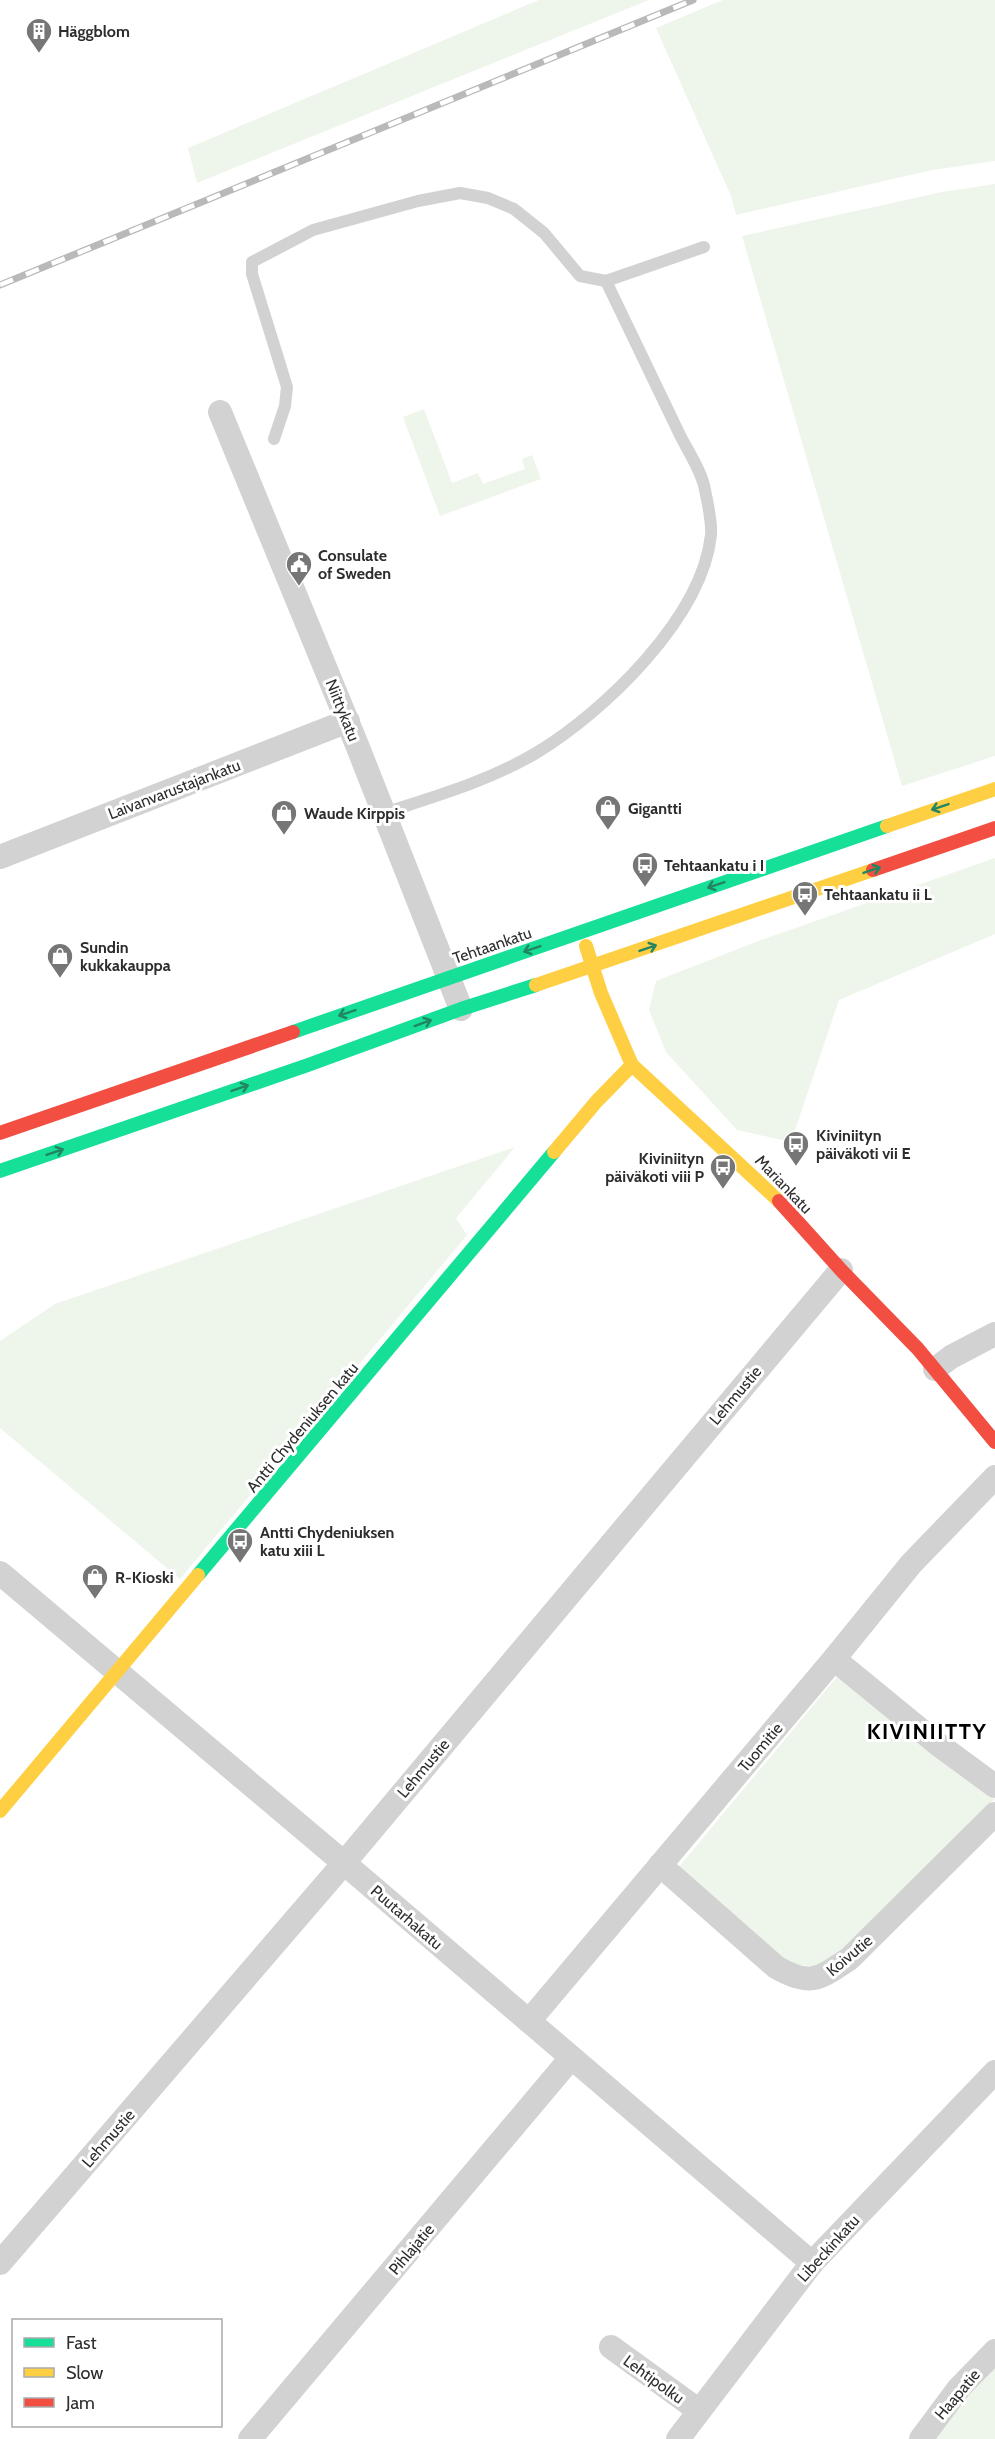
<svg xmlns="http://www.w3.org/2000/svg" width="995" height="2439" font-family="Cabin,sans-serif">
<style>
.green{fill:#eef5eb}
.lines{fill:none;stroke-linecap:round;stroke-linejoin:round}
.lane{stroke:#d2d2d2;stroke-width:12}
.street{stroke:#d2d2d2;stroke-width:24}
.fast{stroke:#16e098;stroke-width:14}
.slow{stroke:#ffcf43;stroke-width:14}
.jam{stroke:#f24e42;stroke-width:14}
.rail-casing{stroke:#b9b9b9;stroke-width:7}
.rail{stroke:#fff;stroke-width:4.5;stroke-dasharray:14;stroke-linecap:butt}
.oneway{stroke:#228662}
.labels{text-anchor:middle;stroke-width:6;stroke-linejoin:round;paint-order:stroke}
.poi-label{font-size:16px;font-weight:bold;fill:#2d2d2d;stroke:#fff;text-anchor:start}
.street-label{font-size:16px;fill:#2d2d2d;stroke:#fff}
.district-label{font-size:22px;font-weight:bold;letter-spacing:1.5px;fill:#000;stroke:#fff}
</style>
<rect width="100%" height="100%" fill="#fff"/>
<g class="green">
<polygon points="539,0 649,0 197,183 188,148"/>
<polygon points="723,0 995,0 995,161 932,170 736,215 731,196 656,28"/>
<polygon points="995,184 995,756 902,786 742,236 942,192"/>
<polygon points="424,409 452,483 478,473 483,484 525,469 522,459 532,455 541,479 440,516 403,417"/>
<polygon points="995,858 995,934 839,1000 791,1142 737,1130 666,1052 649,1010 656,981 761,940"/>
<polygon points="515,1147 456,1218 467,1235 180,1579 0,1428 0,1341 55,1304"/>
<polygon points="840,1673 933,1751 995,1799 841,1951 819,1967 793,1964 780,1958 678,1868"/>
<polygon points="995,2364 995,2439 934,2439 973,2387"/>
</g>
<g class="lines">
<g class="lane">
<polyline points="606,281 704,247"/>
<path d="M274 439 285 406 287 387 252 274V262L313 230 418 201 460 193 488 198 514 209 544 233 580 276 606 281C630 332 655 382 679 433 687 450 702 471 705 490 708 504 712 522 711 535 702 618 604 712 536 753 489 781 436 796 384 813"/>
</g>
<g class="street">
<polyline points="220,412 357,745 461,1009"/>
<polyline points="0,857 348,721"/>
<polyline points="935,1369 951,1357 995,1334"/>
<polyline points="0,1573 344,1863 812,2263"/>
<polyline points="834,1659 939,1745 995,1786"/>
<path d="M660 1865 776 1967C810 1987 819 1979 849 1959L995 1814"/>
<polyline points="529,2021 834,1659 911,1564 995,1477"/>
<polyline points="0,2263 344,1863 841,1270"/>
<polyline points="611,2347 698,2410"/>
<polyline points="250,2439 571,2058"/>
<polyline points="678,2439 812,2263 995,2072"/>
<polyline points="921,2439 959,2388 995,2351"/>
</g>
<g class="fast">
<polyline points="293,1032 887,826"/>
<polyline points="0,1171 308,1065 461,1009 536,985"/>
<polyline points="198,1575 554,1152"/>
</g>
<g class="slow">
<polyline points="887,826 995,789"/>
<polyline points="586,946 601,993 632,1065 779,1201"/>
<polyline points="536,985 873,870"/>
<polyline points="554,1152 596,1102 632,1065"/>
<polyline points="0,1811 198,1575"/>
</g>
<g class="jam">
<polyline points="873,870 995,828"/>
<polyline points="0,1133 293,1032"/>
<polyline points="779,1201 841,1270 918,1349 995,1442"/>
</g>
<g class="rail-casing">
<polyline id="rail" points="0,285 693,0"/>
</g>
<use href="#rail" class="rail"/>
</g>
<defs><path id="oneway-shaft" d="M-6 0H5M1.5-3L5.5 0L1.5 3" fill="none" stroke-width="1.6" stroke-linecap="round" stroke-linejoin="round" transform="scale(1.5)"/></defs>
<g class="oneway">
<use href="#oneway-shaft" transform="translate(940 807) rotate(161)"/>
<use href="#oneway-shaft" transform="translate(872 870) rotate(-19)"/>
<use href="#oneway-shaft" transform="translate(716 885) rotate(161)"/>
<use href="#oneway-shaft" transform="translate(648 948) rotate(-19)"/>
<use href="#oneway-shaft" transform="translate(532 949) rotate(161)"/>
<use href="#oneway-shaft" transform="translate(347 1013) rotate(161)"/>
<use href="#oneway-shaft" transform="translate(423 1023) rotate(-20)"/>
<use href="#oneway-shaft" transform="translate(240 1088) rotate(-19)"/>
<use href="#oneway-shaft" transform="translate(55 1152) rotate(-19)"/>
</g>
<defs>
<g id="building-pin" transform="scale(1.35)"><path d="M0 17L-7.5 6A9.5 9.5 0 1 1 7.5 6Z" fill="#767676" stroke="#fff"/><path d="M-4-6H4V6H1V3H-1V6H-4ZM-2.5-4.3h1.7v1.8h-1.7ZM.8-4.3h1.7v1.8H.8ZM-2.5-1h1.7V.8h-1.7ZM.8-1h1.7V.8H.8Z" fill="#fff"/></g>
<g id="civic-pin" transform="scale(1.35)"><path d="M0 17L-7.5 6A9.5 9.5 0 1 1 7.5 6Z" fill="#767676" stroke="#fff"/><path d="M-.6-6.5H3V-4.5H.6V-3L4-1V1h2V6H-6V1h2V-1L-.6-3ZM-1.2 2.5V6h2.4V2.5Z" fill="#fff"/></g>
<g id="shop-pin" transform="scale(1.35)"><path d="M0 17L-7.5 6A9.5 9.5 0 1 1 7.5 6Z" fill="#767676" stroke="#fff"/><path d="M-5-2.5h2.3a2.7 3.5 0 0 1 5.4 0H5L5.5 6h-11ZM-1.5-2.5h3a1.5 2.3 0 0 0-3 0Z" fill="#fff"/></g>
<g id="bus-pin" transform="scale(1.35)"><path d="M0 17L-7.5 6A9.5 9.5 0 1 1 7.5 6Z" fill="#767676" stroke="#fff"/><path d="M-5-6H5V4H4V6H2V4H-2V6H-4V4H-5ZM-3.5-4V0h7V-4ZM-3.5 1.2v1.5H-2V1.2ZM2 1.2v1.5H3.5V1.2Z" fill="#fff"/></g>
</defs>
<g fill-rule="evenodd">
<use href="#building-pin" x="39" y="31"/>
<use href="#civic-pin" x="299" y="564"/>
<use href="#shop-pin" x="608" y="808"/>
<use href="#shop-pin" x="284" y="813"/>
<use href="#bus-pin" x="645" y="865"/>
<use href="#bus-pin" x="805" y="894"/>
<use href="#shop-pin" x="60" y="956"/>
<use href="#bus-pin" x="796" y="1144"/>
<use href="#bus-pin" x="723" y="1167"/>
<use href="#bus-pin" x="240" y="1541"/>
<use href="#shop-pin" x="95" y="1577"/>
</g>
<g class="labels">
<g class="poi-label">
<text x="58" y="37">Häggblom</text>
<text x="318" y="561">Consulate<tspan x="318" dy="18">of Sweden</tspan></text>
<text x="628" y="814">Gigantti</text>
<text x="304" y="819">Waude Kirppis</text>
<text x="664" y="871">Tehtaankatu i I</text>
<text x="824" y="900">Tehtaankatu ii L</text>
<text x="80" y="953">Sundin<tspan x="80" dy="18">kukkakauppa</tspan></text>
<text x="816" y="1141">Kiviniityn<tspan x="816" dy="18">päiväkoti vii E</tspan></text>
<text x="704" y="1164" text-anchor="end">Kiviniityn<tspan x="704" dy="18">päiväkoti viii P</tspan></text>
<text x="260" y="1538">Antti Chydeniuksen<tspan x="260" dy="18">katu xiii L</tspan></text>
<text x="115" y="1583">R-Kioski</text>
</g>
<g class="street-label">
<text transform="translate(343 710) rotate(68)" y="6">Niittykatu</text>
<text transform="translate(174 789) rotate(-21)" y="6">Laivanvarustajankatu</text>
<text transform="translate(492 945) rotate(-19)" y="6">Tehtaankatu</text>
<text transform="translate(784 1184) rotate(46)" y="6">Mariankatu</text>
<text transform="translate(735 1395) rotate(-50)" y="6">Lehmustie</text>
<text transform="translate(302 1427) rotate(-50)" y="6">Antti Chydeniuksen katu</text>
<text transform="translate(760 1747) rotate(-50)" y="6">Tuomitie</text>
<text transform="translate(423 1768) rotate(-50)" y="6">Lehmustie</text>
<text transform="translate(407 1917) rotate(41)" y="6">Puutarhakatu</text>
<text transform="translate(849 1955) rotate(-40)" y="6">Koivutie</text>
<text transform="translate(108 2138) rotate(-49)" y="6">Lehmustie</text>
<text transform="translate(828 2248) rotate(-48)" y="6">Libeckinkatu</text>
<text transform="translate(411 2249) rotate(-50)" y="6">Pihlajatie</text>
<text transform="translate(654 2379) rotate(36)" y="6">Lehtipolku</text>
<text transform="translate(957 2394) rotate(-50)" y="6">Haapatie</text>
</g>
<g class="district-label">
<text x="927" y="1739">KIVINIITTY</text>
</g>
</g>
<rect x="12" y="2319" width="210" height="108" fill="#ffffff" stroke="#ababab" stroke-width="1.5"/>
<rect x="24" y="2338" width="30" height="9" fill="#16e098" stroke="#ababab" stroke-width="1.5"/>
<text x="66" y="2349" font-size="18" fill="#2d2d2d">Fast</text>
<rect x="24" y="2368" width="30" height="9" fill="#ffcf43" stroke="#ababab" stroke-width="1.5"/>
<text x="66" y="2379" font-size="18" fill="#2d2d2d">Slow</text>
<rect x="24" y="2398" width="30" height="9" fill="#f24e42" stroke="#ababab" stroke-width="1.5"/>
<text x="66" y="2409" font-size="18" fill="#2d2d2d">Jam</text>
</svg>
